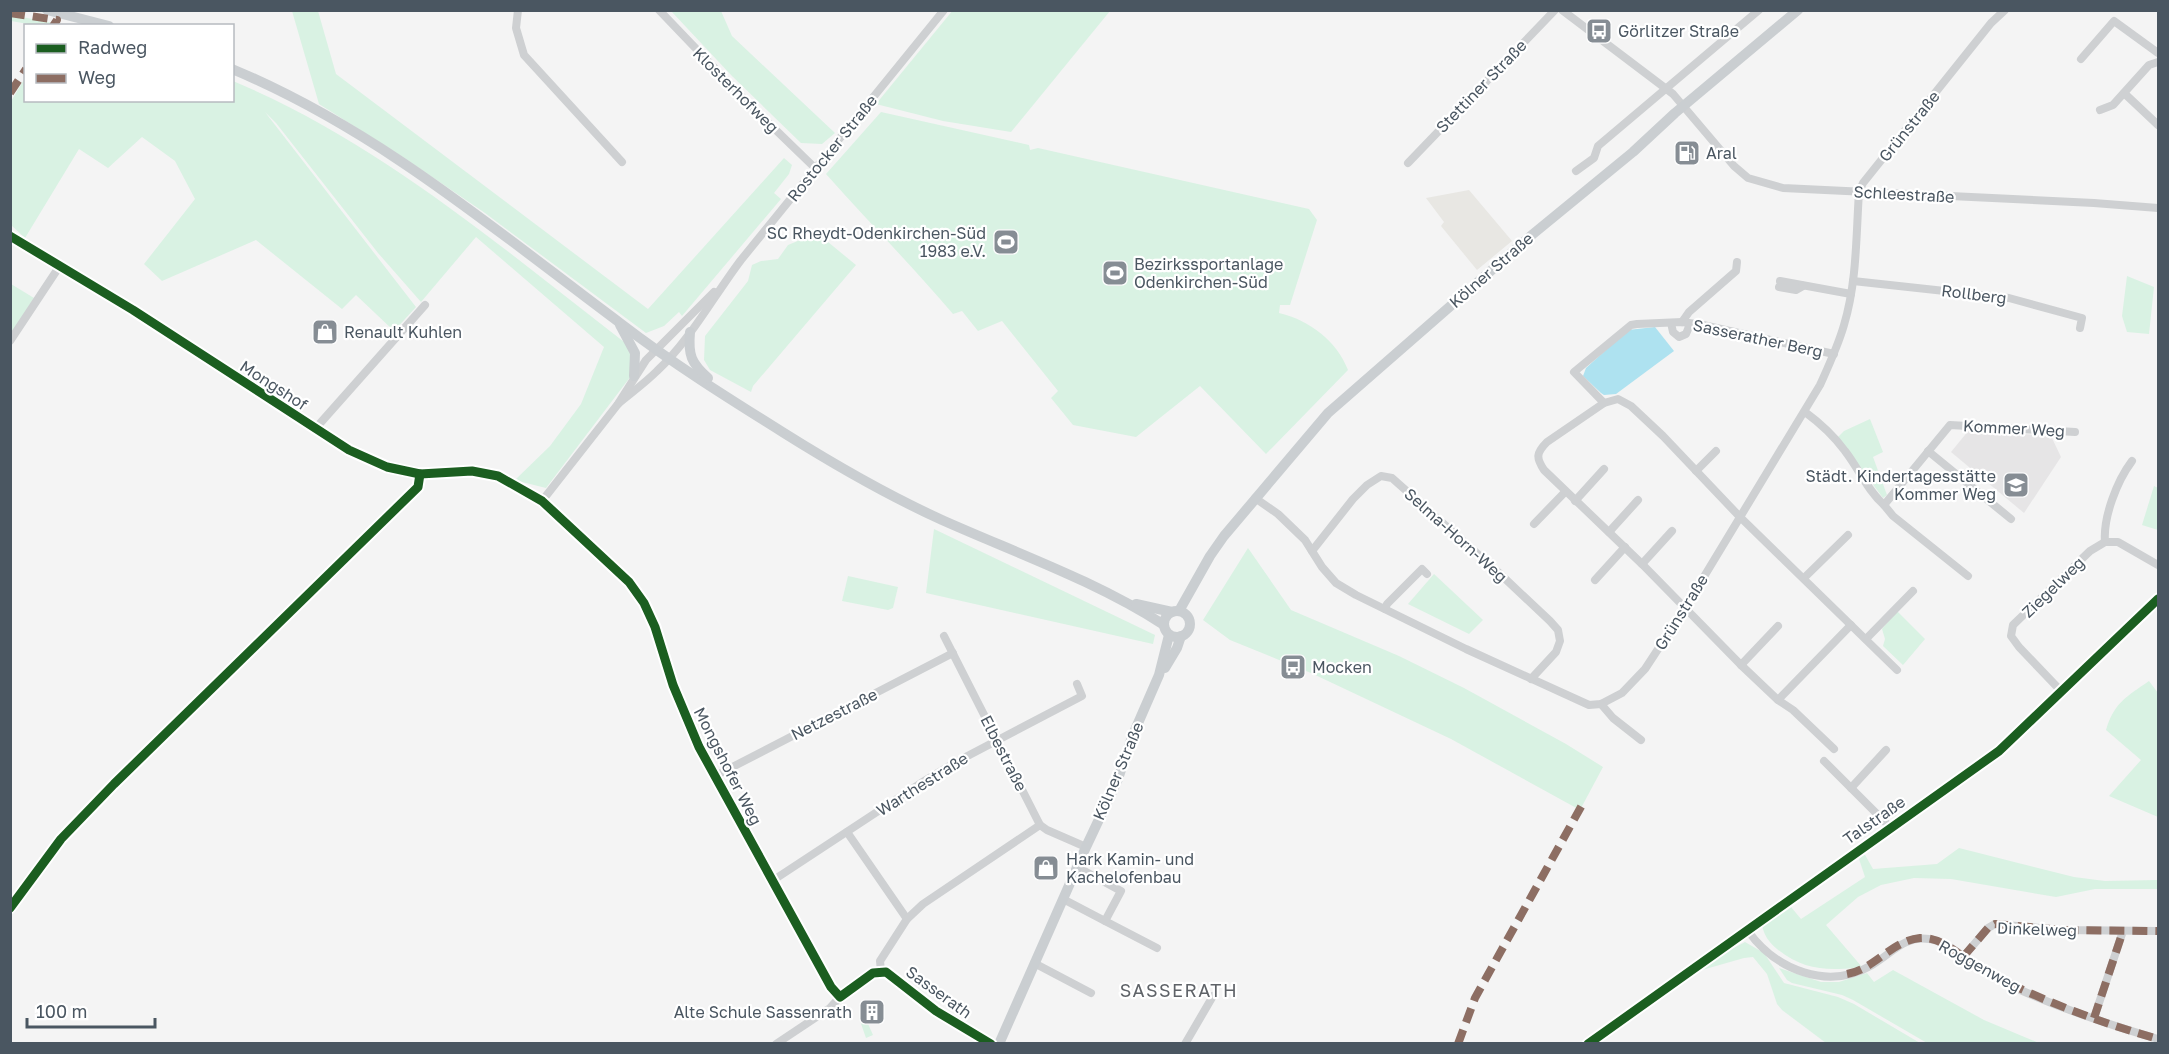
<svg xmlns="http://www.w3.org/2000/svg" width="2169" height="1054" font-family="'Golos Text',sans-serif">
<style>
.commercial{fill:#e8e7e3}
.education{fill:#e6e5e6}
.green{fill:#d9f2e3}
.water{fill:#aee2f0}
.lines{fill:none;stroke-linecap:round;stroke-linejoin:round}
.minor{stroke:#ced0d2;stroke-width:8}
.major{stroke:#caced1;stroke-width:10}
.quiet{stroke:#8d6e63;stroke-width:8;stroke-dasharray:15 8;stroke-linecap:butt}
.cycleway-casing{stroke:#fff;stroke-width:13}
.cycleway{stroke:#1b5e20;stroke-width:9}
.labels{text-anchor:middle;stroke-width:4.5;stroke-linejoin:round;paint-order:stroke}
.poi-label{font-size:16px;fill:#4a5661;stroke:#fff;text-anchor:start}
.street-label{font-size:16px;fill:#4a5661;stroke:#fff}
.neighbourhood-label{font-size:18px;letter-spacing:1.5px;fill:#5f6368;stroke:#fff}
</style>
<rect width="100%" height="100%" fill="#f4f4f4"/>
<polygon class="commercial" points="1469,190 1512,241 1477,270 1441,226 1444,222 1426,198"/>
<polygon class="education" points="1969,430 2051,436 2061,457 2024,513 1951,452"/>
<g class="green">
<polygon points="953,10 1110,10 1110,11 1011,132 943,121 876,104"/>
<polygon points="292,11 318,11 336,74 648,309 784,158 792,165 789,174 774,193 781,199 682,316 679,312 664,326 646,333 485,213 403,157 319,104"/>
<polygon points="671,11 721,11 732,36 835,133 822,144 801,143 732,76"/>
<polygon points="11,15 64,25 67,25 34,25 11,21"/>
<path d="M25 78 26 100H232L233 81C381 143 502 248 628 345L632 359 631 376 546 488 522 482 516 479 550 446 581 404 604 347 476 237 421 302 378 253 276 123 265 112 416 307 394 331 356 295 342 309 256 240 162 281 144 264 195 199 175 161 142 137 108 168 79 149 25 238 11 225 10 103Z"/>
<path d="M881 112 1029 145 1030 150 1038 148 1309 209 1317 220 1290 305H1280L1279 313C1309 320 1337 341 1348 370L1266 454 1200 386 1136 437 1073 425 1051 398 1058 391 1002 321 978 331 962 311 953 314C912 266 868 221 826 174Z"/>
<polygon points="817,233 856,265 753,386 751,392 710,370 704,360 705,336 748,281 752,265 761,261 778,259 788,245"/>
<polygon points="2127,276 2154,287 2149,334 2127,332 2122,316"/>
<polygon points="11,284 34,298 11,334"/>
<polygon points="1870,419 1883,452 1873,457 1887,495 1883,498 1838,437 1844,431"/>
<polygon points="2154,486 2158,488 2158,530 2142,525"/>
<polygon points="934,529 1155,635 1153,644 926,593"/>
<polygon points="1248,548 1291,610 1399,656 1464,688 1566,744 1603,767 1580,810 1451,739 1311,673 1230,640 1203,620"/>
<polygon points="1434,574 1483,620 1469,634 1408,604"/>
<polygon points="848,576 898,587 893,608 888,610 842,601"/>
<polygon points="1897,611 1925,639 1903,665 1883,646 1885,639 1882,629"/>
<path d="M2149 681 2158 693V817L2109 796 2141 760 2106 730C2114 703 2126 697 2149 681Z"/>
<path d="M1959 848 2074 877 2105 881 2158 880V889H2095L2056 897 1951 879 1914 878 1881 885 1858 897 1826 925 1862 967C1829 971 1804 971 1777 949 1769 942 1765 937 1762 926L1791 907 1801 919 1865 877 1859 859 1864 853 1873 869 1937 864Z"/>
<polygon points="1745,942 1764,953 1784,983 1838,997 1854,1004 1920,1043 1826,1043 1782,1010 1777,1004 1767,974 1753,957 1744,958 1702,970 1726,952"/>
<polygon points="1779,968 1821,982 1839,982 1867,973 1874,982 1893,970 1984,1020 2039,1043 1927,1043 1853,1000 1842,995 1792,983 1787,980"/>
<polygon points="865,1017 873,1035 866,1038 859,1018"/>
</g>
<polygon class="water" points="1655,327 1674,351 1616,394 1604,395 1601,393 1583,376 1586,368 1628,330"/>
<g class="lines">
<g class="minor">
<polyline points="518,10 516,28 524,55 622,162"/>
<polyline points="659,10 749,104 815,168"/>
<polyline points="1562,10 1673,94 1734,166 1748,178 1783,188 2094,203 2158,208"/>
<polyline points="2081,59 2114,21 2158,53"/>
<polyline points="2124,93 2158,125"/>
<polyline points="2100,110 2113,105 2149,65 2158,62"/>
<polyline points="1408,163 1555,10"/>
<polyline points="1576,171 1594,158 1598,146 1759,10"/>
<polyline points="10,236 133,310 349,450 387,467 420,474 472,471 498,476 542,501 629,582 644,603 655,627 673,685 699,747 813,956 831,987 840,997"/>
<polyline points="1780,281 1851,294"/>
<polyline points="1853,281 2009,298 2082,318 2080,328"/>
<polyline points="1779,287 1796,290 1803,286"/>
<polyline points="1682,322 1689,312 1736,271 1737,262"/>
<polyline points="1671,323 1673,332 1679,337 1686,334 1690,324"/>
<polyline points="10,341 59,267"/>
<polyline points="1604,403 1574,372 1631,325 1637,324 1682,322 1703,325 1834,354"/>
<path d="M618 404C631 393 645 383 657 371 691 339 713 297 741 260L944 10"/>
<path d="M1805 412C1820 423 1834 436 1845 451 1859 469 1867 490 1884 505L1950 425 2075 432"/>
<polyline points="315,429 425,305"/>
<polyline points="1928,451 2011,519"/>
<polyline points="1696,471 1716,451"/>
<path d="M1255 498 1278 514 1305 540 1322 567 1336 583 1356 595 1466 649 1589 705 1601 704 1622 693 1645 669 1685 608 1820 385C1829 365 1838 346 1844 325 1857 282 1856 236 1859 192L1863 183 1991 23 2005 10"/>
<polyline points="542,501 618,404 646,360 714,292"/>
<polyline points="1575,501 1604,469"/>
<polyline points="1884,505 1893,516 1968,576"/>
<polyline points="1534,524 1565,492"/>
<polyline points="1609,532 1638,500"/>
<path d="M2105 542C2103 517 2117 481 2132 461"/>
<polyline points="1312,551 1353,499 1367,485 1381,476 1392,478 1498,572 1550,621 1558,630 1560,641 1556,652 1531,679"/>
<polyline points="1642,564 1672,531"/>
<polyline points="1804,578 1848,535"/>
<polyline points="1595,580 1625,547"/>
<polyline points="1385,609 1387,604 1422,569 1427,574"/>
<polyline points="944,636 1040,825 1047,830 1086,847"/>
<polyline points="1866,639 1913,591"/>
<polyline points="1741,665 1778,626"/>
<polyline points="2061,691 2019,647 2011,636 2013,625 2090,551 2105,542 2118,542 2158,565"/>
<polyline points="1778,700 1851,625"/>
<polyline points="1601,704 1613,718 1641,740"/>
<path d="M1834 749 1793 710 1778 700 1741 665 1642 564 1544 470C1536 458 1536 453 1547 442L1604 403 1618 399 1631 406 1663 436 1739 516 1897 670"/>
<polyline points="1824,761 1890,827"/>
<polyline points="715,776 953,653"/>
<polyline points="1851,788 1886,750"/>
<polyline points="847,832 907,919"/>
<polyline points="1077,867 1121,891 1105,921 1157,948"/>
<polyline points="772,881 921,783 956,762 1082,696 1077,684"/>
<polyline points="1063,899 1105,921"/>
<path d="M1748 931C1776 970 1828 991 1872 965 1891 954 1905 935 1929 939 1946 941 1962 956 1976 966 1988 974 2003 981 2016 988 2062 1009 2110 1025 2158 1039"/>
<polyline points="1963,957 1988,928 1995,924 2062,930 2158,931"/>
<polyline points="1034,963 1091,993"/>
<polyline points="881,971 880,961 907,919 923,904 1040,825"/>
<polyline points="2094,1018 2123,931"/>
<polyline points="776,1044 830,1008 840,997 873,973 881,971 893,977 958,1025 991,1044"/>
<polyline points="1185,1044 1213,996"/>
<polyline points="1588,1044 1999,751 2158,599"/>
</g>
<g class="major">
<polyline points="47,10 109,26"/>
<path d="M232 69C378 130 495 230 620 323 672 363 728 398 784 433 835 465 887 495 942 520 1016 553 1096 581 1164 625"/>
<polyline points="620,325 635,353 634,376"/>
<path d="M690 332C688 355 691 363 708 378"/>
<polyline points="1136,604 1172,612"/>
<polyline points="1179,611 1210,556 1224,536 1328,413 1533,234 1633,152 1675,113 1798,10"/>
<circle cx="1177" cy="624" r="13"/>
<polyline points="1165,668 1177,648 1181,636"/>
<polyline points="999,1044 1086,847 1118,779 1132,737 1159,675 1169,635"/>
</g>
<g class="quiet">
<polyline points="10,13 57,20 53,26"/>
<polyline points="10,93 26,69"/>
<polyline points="1963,957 1988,928 1995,924 2062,930 2158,931"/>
<path d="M1847 974C1875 969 1891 941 1920 938 1944 936 1964 960 1984 971 2040 1000 2098 1022 2158 1039"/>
<polyline points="2094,1018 2123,931"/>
<polyline points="1458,1044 1475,998 1582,805"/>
</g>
<g class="cycleway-casing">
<g id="cycleway">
<polyline points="10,236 133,310 349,450 387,467 420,474 472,471 498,476 542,501 629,582 644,603 655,627 673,685 699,747 831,987 840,997 873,973 886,972 936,1011 991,1044"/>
<polyline points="10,908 61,839 114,784 418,487 420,474"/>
<polyline points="1588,1044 1999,751 2158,599"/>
</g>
</g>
<use href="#cycleway" class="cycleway"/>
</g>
<defs>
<g id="bus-square" transform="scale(1.35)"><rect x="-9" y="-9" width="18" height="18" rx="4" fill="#868d94" stroke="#fff"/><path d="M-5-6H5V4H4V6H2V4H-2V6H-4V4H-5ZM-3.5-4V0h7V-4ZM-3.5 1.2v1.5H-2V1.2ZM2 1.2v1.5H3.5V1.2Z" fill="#fff"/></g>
<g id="fuel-square" transform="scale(1.35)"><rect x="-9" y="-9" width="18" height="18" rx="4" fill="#868d94" stroke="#fff"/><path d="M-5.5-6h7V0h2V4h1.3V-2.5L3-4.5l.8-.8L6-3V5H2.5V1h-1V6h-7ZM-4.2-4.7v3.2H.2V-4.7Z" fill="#fff"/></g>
<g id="stadium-square" transform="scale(1.35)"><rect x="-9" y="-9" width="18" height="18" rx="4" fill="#868d94" stroke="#fff"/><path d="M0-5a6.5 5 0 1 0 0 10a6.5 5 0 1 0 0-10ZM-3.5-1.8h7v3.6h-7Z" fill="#fff"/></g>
<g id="shop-square" transform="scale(1.35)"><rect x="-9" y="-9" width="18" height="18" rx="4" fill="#868d94" stroke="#fff"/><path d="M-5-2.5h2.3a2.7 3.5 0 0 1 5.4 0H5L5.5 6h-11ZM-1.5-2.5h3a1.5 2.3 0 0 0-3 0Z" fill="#fff"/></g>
<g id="school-square" transform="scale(1.35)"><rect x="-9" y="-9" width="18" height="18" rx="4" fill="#868d94" stroke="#fff"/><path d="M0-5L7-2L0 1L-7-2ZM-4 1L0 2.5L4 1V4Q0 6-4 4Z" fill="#fff"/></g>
<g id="building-square" transform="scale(1.35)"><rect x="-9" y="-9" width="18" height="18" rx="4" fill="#868d94" stroke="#fff"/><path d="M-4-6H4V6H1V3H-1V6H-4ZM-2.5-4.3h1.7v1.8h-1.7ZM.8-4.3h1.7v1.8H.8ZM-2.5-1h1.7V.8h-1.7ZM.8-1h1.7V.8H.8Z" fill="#fff"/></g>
</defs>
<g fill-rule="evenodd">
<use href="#bus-square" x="1599" y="31"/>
<use href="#fuel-square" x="1687" y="153"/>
<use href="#stadium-square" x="1006" y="242"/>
<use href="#stadium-square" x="1115" y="273"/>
<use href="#shop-square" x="325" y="332"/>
<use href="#school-square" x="2016" y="485"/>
<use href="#bus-square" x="1293" y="667"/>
<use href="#shop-square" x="1046" y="868"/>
<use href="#building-square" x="872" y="1012"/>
</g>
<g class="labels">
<g class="poi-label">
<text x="1618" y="37">Görlitzer Straße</text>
<text x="1706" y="159">Aral</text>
<text x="986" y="239" text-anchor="end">SC Rheydt-Odenkirchen-Süd<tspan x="986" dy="18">1983 e.V.</tspan></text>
<text x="1134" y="270">Bezirkssportanlage<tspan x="1134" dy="18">Odenkirchen-Süd</tspan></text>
<text x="344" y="338">Renault Kuhlen</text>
<text x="1996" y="482" text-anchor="end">Städt. Kindertagesstätte<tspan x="1996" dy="18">Kommer Weg</tspan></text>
<text x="1312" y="673">Mocken</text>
<text x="1066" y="865">Hark Kamin- und<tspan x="1066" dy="18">Kachelofenbau</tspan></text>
<text x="852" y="1018" text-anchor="end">Alte Schule Sassenrath</text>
</g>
<g class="street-label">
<text transform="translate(1481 86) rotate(-46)" y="6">Stettiner Straße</text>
<text transform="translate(736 90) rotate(45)" y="6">Klosterhofweg</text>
<text transform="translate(1909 126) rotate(-51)" y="6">Grünstraße</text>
<text transform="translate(832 148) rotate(-51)" y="6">Rostocker Straße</text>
<text transform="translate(1904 194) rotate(3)" y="6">Schleestraße</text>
<text transform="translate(1491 270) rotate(-41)" y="6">Kölner Straße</text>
<text transform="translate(1974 294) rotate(7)" y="6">Rollberg</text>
<text transform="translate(1758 338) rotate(12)" y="6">Sasserather Berg</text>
<text transform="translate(274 385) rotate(33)" y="6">Mongshof</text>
<text transform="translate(2014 428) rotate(3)" y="6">Kommer Weg</text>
<text transform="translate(1456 535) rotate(42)" y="6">Selma-Horn-Weg</text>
<text transform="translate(2053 587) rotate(-44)" y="6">Ziegelweg</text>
<text transform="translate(1681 612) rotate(-58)" y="6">Grünstraße</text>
<text transform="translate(834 714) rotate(-27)" y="6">Netzestraße</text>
<text transform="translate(1004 753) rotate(63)" y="6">Elbestraße</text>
<text transform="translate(728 766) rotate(63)" y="6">Mongshofer Weg</text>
<text transform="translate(1118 771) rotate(-67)" y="6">Kölner Straße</text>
<text transform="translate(922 784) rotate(-32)" y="6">Warthestraße</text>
<text transform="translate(1874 820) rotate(-35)" y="6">Talstraße</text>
<text transform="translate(2037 929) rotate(2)" y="6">Dinkelweg</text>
<text transform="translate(1980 966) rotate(29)" y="6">Roggenweg</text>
<text transform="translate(939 992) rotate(36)" y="6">Sasserath</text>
</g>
<g class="neighbourhood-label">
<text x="1179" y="997">SASSERATH</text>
</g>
</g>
<rect width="2169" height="1054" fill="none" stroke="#4a5661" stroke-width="24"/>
<rect x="24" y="24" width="210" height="78" fill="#ffffff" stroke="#b7bbc0" stroke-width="1.5"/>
<rect x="36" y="44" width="30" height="9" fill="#1b5e20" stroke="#b7bbc0" stroke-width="1.5"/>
<text x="78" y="54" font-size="18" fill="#4a5661">Radweg</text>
<rect x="36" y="74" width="30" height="9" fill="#8d6e63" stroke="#b7bbc0" stroke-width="1.5"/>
<text x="78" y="84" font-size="18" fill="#4a5661">Weg</text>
<path d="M27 1018v9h128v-9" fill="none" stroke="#4a5661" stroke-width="3"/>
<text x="36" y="1018" font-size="18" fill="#4a5661" stroke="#ffffff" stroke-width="4.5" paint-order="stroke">100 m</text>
</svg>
